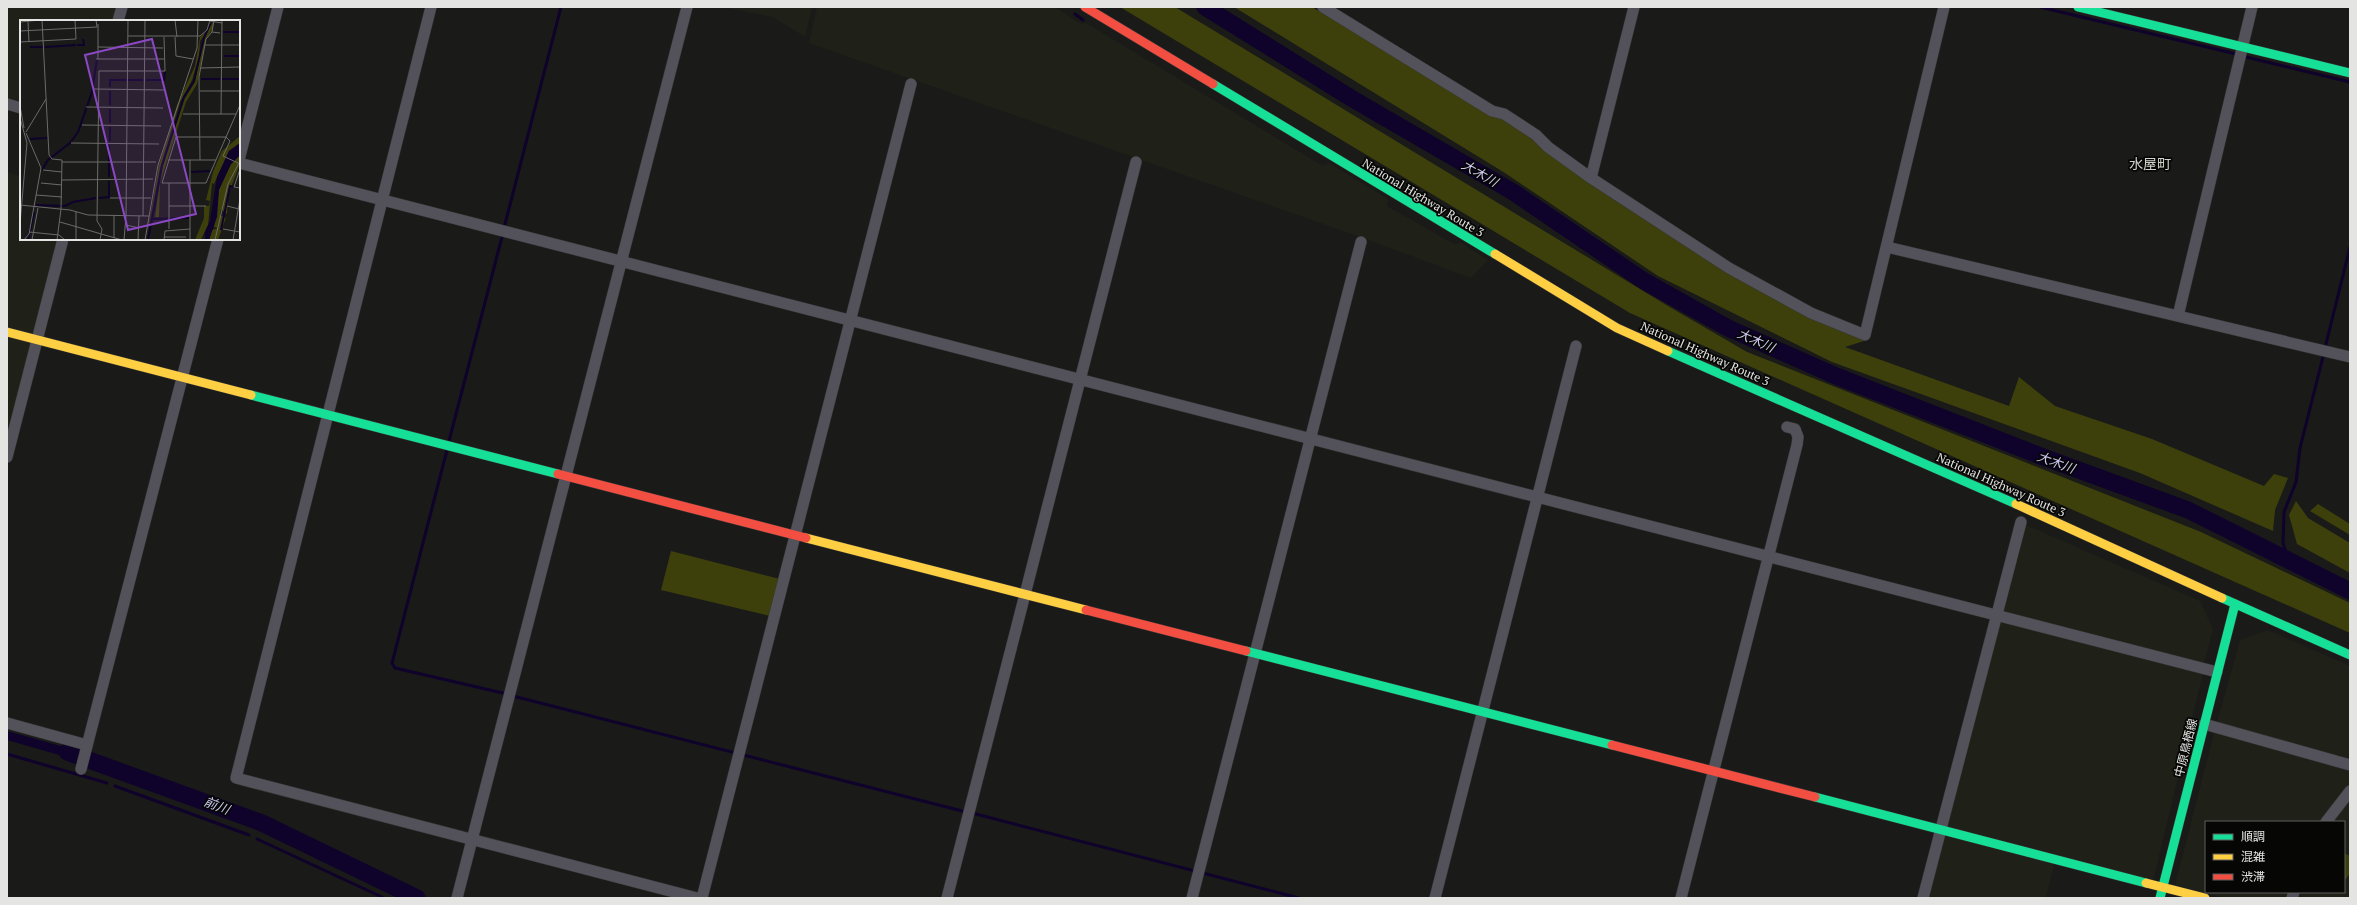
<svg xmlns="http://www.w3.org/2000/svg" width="2357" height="905" font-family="'PT Serif','Noto Sans JP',serif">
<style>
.built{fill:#1f2018}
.green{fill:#3e400b}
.water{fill:#0f022b}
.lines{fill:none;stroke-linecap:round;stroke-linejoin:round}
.stream{stroke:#0f022b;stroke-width:3}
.river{stroke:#0f022b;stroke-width:17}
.street-casing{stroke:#363635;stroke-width:12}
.fast-casing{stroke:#363635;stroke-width:10}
.slow-casing{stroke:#363635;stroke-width:10}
.jam-casing{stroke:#363635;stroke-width:10}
.street{stroke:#53525b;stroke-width:11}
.fast{stroke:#16e098;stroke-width:9}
.slow{stroke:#ffcf43;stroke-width:9}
.jam{stroke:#f24e42;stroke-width:9}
.labels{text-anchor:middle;stroke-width:3.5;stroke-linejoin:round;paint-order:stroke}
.street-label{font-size:12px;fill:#e4e4e2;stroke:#060605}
.water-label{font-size:13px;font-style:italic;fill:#ccc8f0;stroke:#060605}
.quarter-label{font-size:14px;fill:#d2d2cd;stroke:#060605}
.inset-river{fill:none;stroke:#0f022b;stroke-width:2}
.inset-road{fill:none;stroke:#6b6b69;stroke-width:1}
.view{fill:#8b48c4;fill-opacity:0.15;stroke:#8b48c4;stroke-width:2}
.inset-edge{fill:none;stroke:#e4e4e2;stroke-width:2}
</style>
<rect width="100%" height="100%" fill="#1a1a19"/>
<g class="built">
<polygon points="7,7 118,7 114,21 21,21 21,101 7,98"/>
<polygon points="724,7 812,7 805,37 773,17"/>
<polygon points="817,7 1055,7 1081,24 1086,23 1323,166 1329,163 1388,199 1387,206 1456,245 1460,242 1488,260 1471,278 1363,238 809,43"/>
<polygon points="7,172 21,176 21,239 60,239 37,330 29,335 7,329"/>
<polygon points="7,337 33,343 7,443"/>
<polygon points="2024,524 2200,601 2213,629 2204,663 2001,611"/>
<polygon points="1999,620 2203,673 2153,881 1946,828"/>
<polygon points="2268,630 2350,666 2350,762 2217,723 2240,640"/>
<polygon points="2215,729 2350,768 2350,786 2324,822 2206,822 2206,892 2293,892 2290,898 2224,898 2175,885"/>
<polygon points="2350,797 2350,898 2296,898 2298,892 2344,892 2344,822 2330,822"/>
<polygon points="1944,835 2054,864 2046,898 1928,898"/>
</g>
<g class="green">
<polygon points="1120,7 1175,7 1668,306 1747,352 2201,532 2350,603 2350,633 1630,313"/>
<polygon points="1234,7 1312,7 1509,123 1589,179 1807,314 1867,340 1845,347 2009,406 2019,377 2055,406 2152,439 2264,486 2274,474 2288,478 2275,510 2273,531 2140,473 1832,362 1658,276 1505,173"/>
<polygon points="2296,501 2308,518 2350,543 2350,573 2297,544 2289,515"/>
<polygon points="2318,504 2350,524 2350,535 2310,511"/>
<polygon points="671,551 780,579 770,616 661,590"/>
<polygon points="2344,853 2350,856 2350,873 2344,882"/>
</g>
<polygon class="water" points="7,731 82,752 80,761 7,740"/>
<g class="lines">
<g class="stream">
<polyline points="2040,7 2236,54"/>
<polyline points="1075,14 1083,20"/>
<polyline points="2246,57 2350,82"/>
<polyline points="504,228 561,7"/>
<polyline points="2325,348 2350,247"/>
<polyline points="449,441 503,233"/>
<polyline points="447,450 392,663 395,668 507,694"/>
<polyline points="2288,559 2283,543 2284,512 2296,482 2300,448 2324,353"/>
<polyline points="513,696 966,812"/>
<polyline points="7,754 107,783"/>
<polyline points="115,786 249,835"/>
<polyline points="972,813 1299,898"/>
<polyline points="257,839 384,898"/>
</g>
<g class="river">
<polyline points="1205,7 1351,98 1513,192 1644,281 1728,328 1836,376 2043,457 2188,510 2350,591"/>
<polyline points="67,752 262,823 417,898"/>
</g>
<g class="street-casing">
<g id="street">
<polyline points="431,7 236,778 697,898"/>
<polyline points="1323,7 1492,111 1504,114 1536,135 1548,147 1591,178 1729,268 1811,313 1865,335 1944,7"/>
<polyline points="118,21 122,7"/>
<polyline points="7,104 21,108"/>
<polyline points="239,160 278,7"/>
<polyline points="239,163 2217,672"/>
<polyline points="1591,178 1634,7"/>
<polyline points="1887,247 2350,357"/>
<polyline points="2178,316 2252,7"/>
<polyline points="7,457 63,239"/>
<polyline points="7,723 87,745"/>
<polyline points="2204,724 2350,765"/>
<polyline points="81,769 218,239"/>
<polyline points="2326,822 2350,791"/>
<polyline points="457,898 687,7"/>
<polyline points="702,898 911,84"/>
<polyline points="947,898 1136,162"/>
<polyline points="1192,898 1361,242"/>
<polyline points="1435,898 1576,346"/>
<polyline points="1681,898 1797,445 1798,437 1795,429 1787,427"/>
<polyline points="1923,898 2021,522"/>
<polyline points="2292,898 2294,892"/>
</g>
</g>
<g class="fast-casing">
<g id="fast">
<polyline points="2078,7 2350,73"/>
<polyline points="1213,84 1495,254"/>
<polyline points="1668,351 2016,504"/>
<polyline points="251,395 558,474"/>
<polyline points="2222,598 2350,655"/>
<polyline points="1246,651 1612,745"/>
<polyline points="1815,797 2146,883"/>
<polyline points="2160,898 2235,604"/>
</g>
</g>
<g class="slow-casing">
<g id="slow">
<polyline points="1495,254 1617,328 1668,351"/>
<polyline points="7,332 251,395"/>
<polyline points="2016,504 2222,598"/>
<polyline points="806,538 1086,610"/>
<polyline points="2146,883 2205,898"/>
</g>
</g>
<g class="jam-casing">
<g id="jam">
<polyline points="1085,7 1213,84"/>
<polyline points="558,474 806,538"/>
<polyline points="1086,610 1246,651"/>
<polyline points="1612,745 1815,797"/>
</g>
</g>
<use href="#street" class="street"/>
<use href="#fast" class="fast"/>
<use href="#slow" class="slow"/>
<use href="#jam" class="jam"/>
</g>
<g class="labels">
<g class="street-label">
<text transform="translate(1423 198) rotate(31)" y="4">National Highway Route 3</text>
<text transform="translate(1705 354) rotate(24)" y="4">National Highway Route 3</text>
<text transform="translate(2001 485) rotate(24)" y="4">National Highway Route 3</text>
<text transform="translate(2186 748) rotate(-76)" y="4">中原鳥栖線</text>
</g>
<g class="water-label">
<text transform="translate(1480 173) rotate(30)" y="5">大木川</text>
<text transform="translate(1756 340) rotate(24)" y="5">大木川</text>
<text transform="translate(2056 462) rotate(20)" y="5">大木川</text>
<text transform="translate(217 805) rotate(21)" y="5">前川</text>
</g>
<g class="quarter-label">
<text x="2150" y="169">水屋町</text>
</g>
</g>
<g transform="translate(20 20)">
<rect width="220" height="220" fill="#1a1a19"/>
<path d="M193 2V8L186 19 177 64 166 82 140 163 139 197H135L142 147 164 80 175 62 183 20ZM188 10 180 21 179 37 172 60 160 82 140 148 126 220 139 145 157 85 175 46 180 17ZM220 116V123L209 131 194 164 192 163 188 205 181 220H175L184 198V186H189L190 181 186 180 193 152 202 131ZM220 135V144L208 175 207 194 201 189 200 195 206 198 204 203 198 220H189L192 210 198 208 194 207 199 169 211 144Z" fill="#3e400b"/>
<path d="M220 123V135L211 144 199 170 197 197 189 220H185V213L181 220 190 201 197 157 209 131Z" fill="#0f022b"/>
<path class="inset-river" d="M203 12H220M57 25H64L63 19M10 27H23M25 27 56 25M204 36H220M181 59H200M202 59H220M126 60H144L145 52M90 67V60H123M90 85V71M90 103V89M10 119 27 118M90 121V107M22 150 28 140 50 123 58 112 72 72 77 39M171 152 190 151M89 157V125M79 178 89 177V161M16 185 45 186 53 182 76 178M133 199 169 198M201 210 210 166 213 167M8 220 14 192M128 220 142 146 164 77 174 61 184 18 190 4"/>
<path class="inset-road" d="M22 0 29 135 32 139 42 140 41 189 37 220M155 0 157 17M8 1 9 22M190 1 202 3M0 2 20 0M78 4V39M0 11 77 7 76 0M192 12 194 0M108 16H180L187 10 190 0M155 17 156 36 173 39M0 22 56 19 55 0M185 25H220M78 27 143 28M76 39H144M181 48 220 47M74 69 145 70M180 71H220M0 86 4 108M66 87 143 88M163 94H216M201 94 202 0M0 98 7 123 0 204M62 105 141 106M6 112 26 79M51 123 139 124M148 140H170M180 140 179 57 186 19 192 12 200 13M196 140 186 163H142L156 117H206L210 121 203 136 218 143M42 142H136M220 149 214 167 220 168M23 150 42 152M42 160 133 159M21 163 42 165M149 163V209M16 175 42 177M90 178H131M0 185 50 190 68 195 129 196M149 186H186M207 186 219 189M56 192V220M94 196V218M123 196 125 0M40 202 102 220M106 205 119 208M203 209 220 212M9 212 39 215 45 220M144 217H166M4 220 9 214 21 148 6 113M12 220 18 188M80 220 82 209 77 201 79 51H145L144 17M104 220 106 196 108 0M118 220 119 196M125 220 138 145 177 28 178 0M144 220 145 211 170 209M170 220V140H196L220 85M195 220 208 164 220 141M213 220 220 179"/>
<path class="view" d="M132 19 176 194 108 210 65 35Z"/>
<rect width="220" height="220" class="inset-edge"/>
</g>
<rect width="2357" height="905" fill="none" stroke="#e4e4e2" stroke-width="16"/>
<rect x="2205" y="821" width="140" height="72" fill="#060605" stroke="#5f5f5d"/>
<rect x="2213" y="834" width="20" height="6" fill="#16e098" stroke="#5f5f5d"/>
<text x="2241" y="841" font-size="12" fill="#e4e4e2">順調</text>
<rect x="2213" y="854" width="20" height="6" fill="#ffcf43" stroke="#5f5f5d"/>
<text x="2241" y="861" font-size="12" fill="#e4e4e2">混雑</text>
<rect x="2213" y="874" width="20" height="6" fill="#f24e42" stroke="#5f5f5d"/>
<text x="2241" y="881" font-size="12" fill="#e4e4e2">渋滞</text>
</svg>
